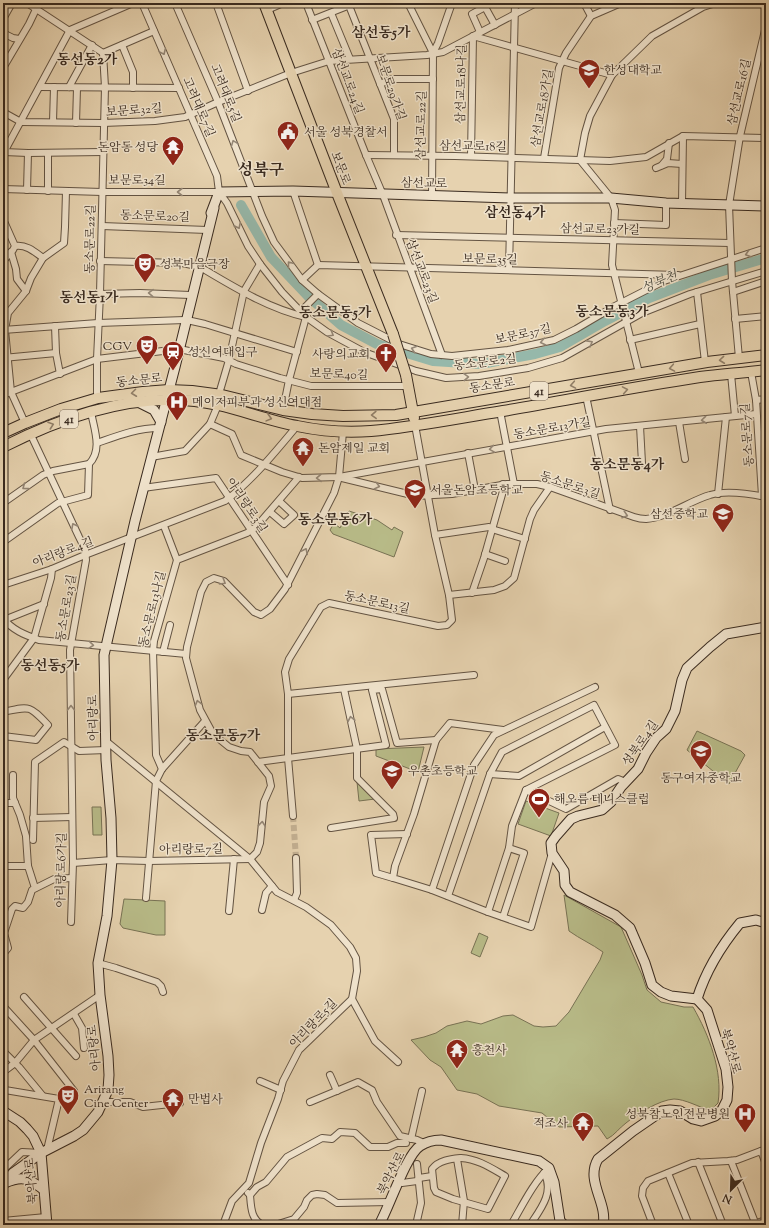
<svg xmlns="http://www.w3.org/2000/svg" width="769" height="1228" font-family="'Sorts Mill Goudy','Noto Serif KR',serif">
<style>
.green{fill:#b8bb88;stroke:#787254}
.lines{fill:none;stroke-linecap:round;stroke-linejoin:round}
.river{stroke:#96b8aa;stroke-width:10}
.street-tunnel{stroke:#c3b092;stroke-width:6;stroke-dasharray:6 3;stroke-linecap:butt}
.street-casing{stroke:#645443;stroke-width:8}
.secondary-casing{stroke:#392a1f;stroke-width:11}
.primary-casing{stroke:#392a1f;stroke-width:12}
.street{stroke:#efe2cb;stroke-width:6}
.secondary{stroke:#efe2cb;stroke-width:9}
.primary{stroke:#e6d2af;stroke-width:10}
.primary-bridge-casing{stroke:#392a1f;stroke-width:12;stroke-linecap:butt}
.primary-bridge{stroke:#e6d2af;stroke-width:10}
.oneway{stroke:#948675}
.oneway2{stroke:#907e67}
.labels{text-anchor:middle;stroke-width:3;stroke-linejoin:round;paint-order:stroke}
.shield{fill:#efe2cb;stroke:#706153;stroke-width:1}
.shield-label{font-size:11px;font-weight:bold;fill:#392a1f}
.poi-label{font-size:12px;fill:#392a1f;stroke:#efe2cb;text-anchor:start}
.street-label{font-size:12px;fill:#392a1f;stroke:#efe2cb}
.water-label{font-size:13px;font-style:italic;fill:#504e42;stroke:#efe2cb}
.quarter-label{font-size:14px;font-weight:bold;fill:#392a1f;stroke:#efe2cb}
.district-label{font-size:16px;font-weight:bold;fill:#392a1f;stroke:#efe2cb}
</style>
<rect width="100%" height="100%" fill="#e6d2af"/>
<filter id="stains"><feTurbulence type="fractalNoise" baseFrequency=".005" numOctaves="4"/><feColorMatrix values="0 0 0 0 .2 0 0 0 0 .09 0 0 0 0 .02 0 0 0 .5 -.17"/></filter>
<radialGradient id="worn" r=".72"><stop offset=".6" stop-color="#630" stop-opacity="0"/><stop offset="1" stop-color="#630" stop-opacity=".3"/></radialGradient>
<g class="green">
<polygon points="349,511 377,520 392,530 394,527 403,532 394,557 333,534 330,530 334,523 340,528"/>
<polygon points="697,731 741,751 745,755 729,784 687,750"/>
<polygon points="424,747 418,772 376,756 376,749"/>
<polygon points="357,782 375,799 359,801"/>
<polygon points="526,801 559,813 551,836 518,824"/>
<polygon points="92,807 101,807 102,835 93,835"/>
<path d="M564 895 621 927 642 975 647 990 661 1002 684 1007H693C709 1035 723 1071 718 1103L710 1111C700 1107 684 1099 674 1099 659 1100 637 1114 626 1123 619 1128 615 1135 607 1139L598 1126 559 1127 542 1113 499 1106 477 1094 457 1090 441 1067 430 1060 411 1040 424 1037 436 1033 447 1026 467 1021 481 1024 503 1016 513 1015 534 1026 543 1027 556 1026 569 1012 600 960 603 952C592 944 580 939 569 931Z"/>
<polygon points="124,899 165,901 165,935 156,935 123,928 120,924"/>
<polygon points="479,933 488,937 480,957 471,953"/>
</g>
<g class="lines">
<polyline class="river" points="241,205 271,257 309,297 341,325 377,344 433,361 481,364 535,354 560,347 605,321 649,298 709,275 766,258"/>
<polyline class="street-tunnel" points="293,816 296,858"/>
<g class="street-casing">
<g id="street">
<polyline points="27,3 103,53"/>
<polyline points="142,3 217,176 219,192"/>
<polyline points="175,3 218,102 262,216 274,242 302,280 318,294 358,323 399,344 431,354 452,356 508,350 554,340 576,329 615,306 664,281 766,248"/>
<polyline points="216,3 248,91"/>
<polyline points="306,3 366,155 383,195 442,355"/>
<polyline points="348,3 394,119 394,155"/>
<polyline points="408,3 433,53"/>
<polyline points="485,3 485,7 495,25"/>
<polyline points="584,3 591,16"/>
<polyline points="267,10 283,3"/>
<polyline points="331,13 350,59"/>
<polyline points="3,19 12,3"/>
<polyline points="312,20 355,3"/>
<polyline points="480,32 472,14 485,7"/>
<polyline points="3,33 13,38 19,39"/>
<polyline points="122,45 133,72 133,88"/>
<polyline points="103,53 154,31"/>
<polyline points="3,68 29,24 39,3"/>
<polyline points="380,84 392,79 433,79"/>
<polyline points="40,87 179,88"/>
<polyline points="69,87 92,45"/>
<polyline points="3,112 21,122 103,123 155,121 185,117 216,103 291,73 329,61 427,55 443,52 536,3"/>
<polyline points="53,122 54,87"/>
<polyline points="76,123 77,88"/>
<polyline points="4,152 28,153 103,152"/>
<polyline points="3,154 70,30 133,3"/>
<polyline points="366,155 455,156 610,161 646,157 683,136 766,138"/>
<polyline points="471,156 473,36 612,75"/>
<polyline points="544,158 559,68 566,53 591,16 621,3"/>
<polyline points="662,165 667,159 669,143"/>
<polyline points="656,168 668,163 682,164"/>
<polyline points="3,189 102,192 219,192"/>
<polyline points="27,190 28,153"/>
<polyline points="48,191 48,153"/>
<polyline points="293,191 318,265"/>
<polyline points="219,192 227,203 248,246 260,264 282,292 306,317 327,332 364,352 416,371 446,378 479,376 528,368 562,358 642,313 690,294 766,271"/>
<polyline points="432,195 433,53 438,43 452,3"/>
<polyline points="682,203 683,136"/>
<polyline points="3,219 15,246 13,250 3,261"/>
<polyline points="614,223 666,225 666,203"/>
<polyline points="102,226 207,230"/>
<polyline points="396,235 730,243"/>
<path d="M15 246C26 244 35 252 43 258"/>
<polyline points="11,252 16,269 17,279 26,291"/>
<polyline points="100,261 182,263 197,266"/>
<path d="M200 267C232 286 269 309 306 317L289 380 283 410"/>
<polyline points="509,270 515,3"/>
<polyline points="302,280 318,265 678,275"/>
<polyline points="697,292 705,362"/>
<polyline points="733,292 766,281"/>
<polyline points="100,294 140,293 190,295"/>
<polyline points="301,311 318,294"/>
<polyline points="735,319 766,316"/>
<polyline points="187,320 205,324 297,352"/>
<polyline points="55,326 56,353 60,374"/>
<polyline points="3,330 98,323 185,320"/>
<polyline points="630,340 700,324"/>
<polyline points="3,358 56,353"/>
<polyline points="739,358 732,281 729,205 740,136 766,26"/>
<polyline points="751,372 756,400 762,496"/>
<polyline points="639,373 612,265 615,210 611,198 580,160 585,133 590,116 612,75 652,36 703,7 716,3"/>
<polyline points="731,374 735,416"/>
<polyline points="219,394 229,360 244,291 260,264"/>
<polyline points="3,395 97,359 179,349 224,358 236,364 280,378 311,386 408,386"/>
<polyline points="586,396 610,510"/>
<polyline points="98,398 97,393 97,359 100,294 105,87 103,53"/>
<polyline points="756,400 766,399"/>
<polyline points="218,405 210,424 232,434 241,455 282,472 302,478 339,477 606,429 756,414"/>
<polyline points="500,411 514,484"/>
<polyline points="679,422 685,459"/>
<polyline points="25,423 11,392 5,330 8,313 26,291 31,278 43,258 64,243 65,227 66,191"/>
<polyline points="640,426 642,463"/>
<polyline points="30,433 79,537 85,549 86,560 70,650 73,863 71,922"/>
<path d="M97 443C117 436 137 428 159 428"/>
<polyline points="468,453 475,490"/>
<polyline points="151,457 185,451 210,424"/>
<path d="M342 478 416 496 452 494 507 484H537L550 487 634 517C637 518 642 519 646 519 669 517 689 501 710 495 726 490 751 494 766 497"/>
<polyline points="143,488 216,478 288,585"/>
<polyline points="718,494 726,417"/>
<polyline points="3,503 43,475 53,471 89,464"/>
<polyline points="270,512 284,524 294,515 279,501"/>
<polyline points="164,526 177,560"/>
<polyline points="435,535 489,527 495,530 525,539"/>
<path d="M3 542 58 503 88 495 89 464C103 450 94 429 91 412"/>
<polyline points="485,554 505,561"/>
<path d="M3 585 52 569 85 555 225 501C253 480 275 452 297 426"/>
<polyline points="472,593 484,558 503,491 503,484"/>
<polyline points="449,595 494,590 505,586 514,578 530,519 534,510 550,487"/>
<path d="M3 618C12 630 25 635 39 640L186 654"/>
<polyline points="4,620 44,604"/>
<polyline points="163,652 170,625"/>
<polyline points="3,680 34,638 51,578 52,569"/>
<polyline points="288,694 474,675"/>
<path d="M3 712C30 706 29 705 48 725L36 740 3 736"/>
<polyline points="503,730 450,723 436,740 414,814 395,866 393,878 432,890 488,912 531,927 552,853"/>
<polyline points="106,741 250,859 277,892 306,907 331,925 350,947 356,958 357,971 352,999 299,1050 283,1081 278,1099 261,1143 249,1183 232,1201 223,1225"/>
<polyline points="258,762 386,745 372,690 382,689 397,743 436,740"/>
<polyline points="162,769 156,755 153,651 154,641 177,560 247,533 256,527 299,477"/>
<polyline points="490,774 519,776 605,727"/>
<polyline points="13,775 13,798 20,815 26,836 28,866 35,888"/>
<polyline points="3,803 15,803"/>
<polyline points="293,816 288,758 288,694 285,672 289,659 321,607 329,603 438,626 447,625 452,620 449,595 435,535 415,425"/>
<polyline points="33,818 72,817"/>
<polyline points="331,828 394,818 393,814 357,778 357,749 344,689"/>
<polyline points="33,840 35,762 64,742 79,751 106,750"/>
<polyline points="509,848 512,826 526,790 566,809 618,779 626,782"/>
<polyline points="73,863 112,860 149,861 250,859 257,852 260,843 264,802 271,786 269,776 250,752 241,751 229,747 213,734 200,710 186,658 187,647 201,592 206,582 214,578 224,581 254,612 261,615 270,609 285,589 334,493 339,477 343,432"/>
<polyline points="3,866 28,866"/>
<polyline points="393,878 376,873 371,835 407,834"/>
<polyline points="432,890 474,765 494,735 595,687"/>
<polyline points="448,896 490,774 502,752 594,705 615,745 526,790"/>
<polyline points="146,898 156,781 162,769 205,721"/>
<polyline points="294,900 297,893 296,858"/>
<polyline points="262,910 266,893 272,886"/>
<polyline points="229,911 234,859"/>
<polyline points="488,912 509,848 524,853 503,917"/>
<polyline points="3,954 8,948 4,933 12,909 15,906 23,908 28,902 32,890 54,879 72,878"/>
<polyline points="98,963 116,968 157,982 161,986 163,992"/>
<polyline points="24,997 76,1056"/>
<polyline points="352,999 375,1041 398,1062"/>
<polyline points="3,1006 34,1040 74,1091 67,1097 59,1099"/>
<polyline points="74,1014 82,1028 84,1048"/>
<polyline points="3,1051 19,1067 42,1095"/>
<polyline points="3,1072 15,1063 34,1040 100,995"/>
<polyline points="330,1075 337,1091"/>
<polyline points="260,1081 281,1090"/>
<polyline points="3,1088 5,1090 59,1099 47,1150"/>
<polyline points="103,1102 130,1102 143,1107 180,1103"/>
<polyline points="310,1102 358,1082 372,1090 377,1102 400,1136 417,1140 426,1144"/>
<polyline points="411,1139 422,1091"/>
<polyline points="761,1151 766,1164"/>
<path d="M461 1158C478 1159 491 1168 505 1176L488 1209 453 1199 436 1192 434 1188 432 1169C439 1160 451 1159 461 1158Z"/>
<polyline points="457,1159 464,1201 462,1225"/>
<polyline points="731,1161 756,1225"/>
<polyline points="698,1162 723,1225"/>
<polyline points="3,1170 22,1152 41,1153"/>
<polyline points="668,1173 689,1225"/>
<polyline points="399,1182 402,1183 417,1181 419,1178 432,1176"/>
<path d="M248 1193 250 1195C251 1207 251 1220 263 1225"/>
<polyline points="250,1195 257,1187 266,1182 287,1157 322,1138 332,1139 340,1132 355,1133 370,1147 388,1147 397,1143 406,1143"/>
<polyline points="3,1221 46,1217"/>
<polyline points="756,1223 766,1220"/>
<polyline points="275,1225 294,1219 304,1207 307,1200 312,1195 317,1194 325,1195 337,1203 390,1202"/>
<polyline points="416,1225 421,1203 417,1164"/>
<path d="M511 1225C521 1208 534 1181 549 1168"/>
<path d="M530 1225C540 1210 555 1192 544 1173"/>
<polyline points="653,1225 642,1196 643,1188 648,1181 692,1163 728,1161 737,1160 766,1149"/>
</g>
</g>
<g class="secondary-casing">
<g id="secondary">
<polyline points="211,213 219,192 293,191 510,198 611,198 666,203 766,206"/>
<polyline points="138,402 154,410 161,422"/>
<polyline points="697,999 671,996 661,992 652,985 645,963 630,928 615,915 570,892 565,885 564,871 552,853 551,843 556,836 571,819 578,816 602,810 611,802 621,787 638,769 646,753 656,738 666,729 675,711 682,680 687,668 710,647 726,634 766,627"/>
<polyline points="3,1111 20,1122 27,1129 33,1136 41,1153 47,1225"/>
<path d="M5 1183C23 1175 29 1179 43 1189"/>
<polyline points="3,1185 13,1173 41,1153 74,1136 83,1130 98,1112 108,1090 109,1075 108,1056 100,995 98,963 107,916 112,860 111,818 106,760 104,655 135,521 175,367 214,208"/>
<path d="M379 1225C389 1208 406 1155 420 1146 426 1142 434 1140 441 1140L539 1161 549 1168 554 1182 560 1221 564 1225"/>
<path d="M603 1225C608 1203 585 1181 598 1159L633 1131 662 1111 670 1110 680 1111 693 1119 701 1121 715 1116 722 1110 727 1100 728 1087 726 1069 707 1010 697 999C706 970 721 946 740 923L756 920 766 923"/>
</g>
</g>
<g class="primary-casing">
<g id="primary">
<polyline points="264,3 337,193 393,334"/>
<polyline points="406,375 414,418"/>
<polyline points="3,433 25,423 61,409 98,398 143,392 169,390 192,391 222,395 283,410 312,414 343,416 396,415 707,362 766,355"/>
<path d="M3 447C68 414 145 388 218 405 245 411 270 421 297 426 321 431 347 433 371 431 415 427 459 418 503 411 568 400 634 387 700 377 722 374 744 373 766 370"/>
</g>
</g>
<use href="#street" class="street"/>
<use href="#secondary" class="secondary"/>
<use href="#primary" class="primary"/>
<g class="primary-bridge-casing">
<polyline id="primary-bridge" points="393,334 406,375"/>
</g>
<use href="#primary-bridge" class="primary-bridge"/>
</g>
<defs><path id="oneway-chevron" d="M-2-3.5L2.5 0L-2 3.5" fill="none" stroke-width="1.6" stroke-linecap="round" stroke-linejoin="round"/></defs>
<g class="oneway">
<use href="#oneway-chevron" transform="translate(163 52) rotate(66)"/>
<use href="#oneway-chevron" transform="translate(234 143) rotate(-111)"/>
<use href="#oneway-chevron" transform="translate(180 192) rotate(180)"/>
<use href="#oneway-chevron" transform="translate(238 226) rotate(64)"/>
<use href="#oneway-chevron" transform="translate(748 254) rotate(163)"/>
<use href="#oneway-chevron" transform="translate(290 264) rotate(-128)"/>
<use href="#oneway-chevron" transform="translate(151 293) rotate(-178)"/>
<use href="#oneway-chevron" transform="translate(331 334) rotate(30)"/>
<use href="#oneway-chevron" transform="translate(543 342) rotate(167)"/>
<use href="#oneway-chevron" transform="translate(590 343) rotate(-29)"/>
<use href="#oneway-chevron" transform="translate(414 349) rotate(-163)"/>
<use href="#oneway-chevron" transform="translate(466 377) rotate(-3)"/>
<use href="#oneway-chevron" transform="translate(704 420) rotate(174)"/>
<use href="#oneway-chevron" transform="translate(492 449) rotate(171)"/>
<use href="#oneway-chevron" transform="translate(319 478) rotate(178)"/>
<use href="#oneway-chevron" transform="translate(377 486) rotate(14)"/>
<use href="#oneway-chevron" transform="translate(25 487) rotate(144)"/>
<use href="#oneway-chevron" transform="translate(625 515) rotate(18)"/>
<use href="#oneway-chevron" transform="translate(74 526) rotate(-117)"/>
<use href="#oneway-chevron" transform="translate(305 551) rotate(-63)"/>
<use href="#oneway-chevron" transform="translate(223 582) rotate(31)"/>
<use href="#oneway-chevron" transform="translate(91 645) rotate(5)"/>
<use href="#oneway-chevron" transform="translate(198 703) rotate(-105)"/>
<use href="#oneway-chevron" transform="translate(71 708) rotate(-91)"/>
<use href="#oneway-chevron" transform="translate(351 719) rotate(-102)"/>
<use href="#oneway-chevron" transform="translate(262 824) rotate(-84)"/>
</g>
<g class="oneway2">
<use href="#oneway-chevron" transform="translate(722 360) rotate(174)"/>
<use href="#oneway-chevron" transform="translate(672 368) rotate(170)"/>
<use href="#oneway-chevron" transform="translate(573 385) rotate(170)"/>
<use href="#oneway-chevron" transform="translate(625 390) rotate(-10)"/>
<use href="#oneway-chevron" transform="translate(134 393) rotate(173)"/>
<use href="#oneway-chevron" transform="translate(374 415) rotate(178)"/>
<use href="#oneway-chevron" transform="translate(269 418) rotate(15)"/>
<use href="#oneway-chevron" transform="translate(51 425) rotate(-19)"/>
</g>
<defs>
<g id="university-pin" transform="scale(1.15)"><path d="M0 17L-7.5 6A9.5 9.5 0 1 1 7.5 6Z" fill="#8f2418" stroke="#efe2cb"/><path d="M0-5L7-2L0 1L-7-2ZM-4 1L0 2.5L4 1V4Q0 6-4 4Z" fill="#fff"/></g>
<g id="civic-pin" transform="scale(1.15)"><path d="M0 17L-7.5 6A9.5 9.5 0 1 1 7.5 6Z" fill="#8f2418" stroke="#efe2cb"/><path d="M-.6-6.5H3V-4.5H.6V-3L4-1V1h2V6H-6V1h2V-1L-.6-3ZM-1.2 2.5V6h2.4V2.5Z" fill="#fff"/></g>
<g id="temple-pin" transform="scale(1.15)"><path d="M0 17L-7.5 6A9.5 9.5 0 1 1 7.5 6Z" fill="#8f2418" stroke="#efe2cb"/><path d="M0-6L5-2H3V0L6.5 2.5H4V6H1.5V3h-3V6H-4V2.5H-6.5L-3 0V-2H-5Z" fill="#fff"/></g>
<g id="theatre-pin" transform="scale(1.15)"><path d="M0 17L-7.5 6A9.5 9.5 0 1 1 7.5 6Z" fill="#8f2418" stroke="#efe2cb"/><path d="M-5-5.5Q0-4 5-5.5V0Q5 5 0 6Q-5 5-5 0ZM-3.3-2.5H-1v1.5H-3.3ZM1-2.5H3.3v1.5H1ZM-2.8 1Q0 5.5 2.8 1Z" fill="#fff"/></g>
<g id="station-pin" transform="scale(1.15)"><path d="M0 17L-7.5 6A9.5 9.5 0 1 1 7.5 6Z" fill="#8f2418" stroke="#efe2cb"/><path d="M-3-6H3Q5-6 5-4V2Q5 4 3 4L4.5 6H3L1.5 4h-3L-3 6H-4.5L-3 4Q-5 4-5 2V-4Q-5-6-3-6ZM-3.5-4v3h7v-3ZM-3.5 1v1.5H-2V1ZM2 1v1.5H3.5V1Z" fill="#fff"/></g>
<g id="church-pin" transform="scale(1.15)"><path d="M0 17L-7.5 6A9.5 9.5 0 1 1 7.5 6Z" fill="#8f2418" stroke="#efe2cb"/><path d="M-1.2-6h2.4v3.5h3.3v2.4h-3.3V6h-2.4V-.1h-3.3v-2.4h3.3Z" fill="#fff"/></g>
<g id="hospital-pin" transform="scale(1.15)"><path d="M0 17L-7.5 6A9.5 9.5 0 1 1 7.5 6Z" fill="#8f2418" stroke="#efe2cb"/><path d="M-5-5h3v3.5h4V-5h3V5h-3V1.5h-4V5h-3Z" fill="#fff"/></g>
<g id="school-pin" transform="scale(1.15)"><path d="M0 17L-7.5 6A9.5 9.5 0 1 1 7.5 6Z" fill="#8f2418" stroke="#efe2cb"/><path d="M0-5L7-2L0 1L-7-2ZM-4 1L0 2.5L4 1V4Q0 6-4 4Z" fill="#fff"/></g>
<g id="stadium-pin" transform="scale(1.15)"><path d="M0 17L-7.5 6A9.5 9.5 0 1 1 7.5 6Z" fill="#8f2418" stroke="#efe2cb"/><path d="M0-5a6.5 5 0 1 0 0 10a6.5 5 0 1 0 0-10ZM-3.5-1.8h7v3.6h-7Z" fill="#fff"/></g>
</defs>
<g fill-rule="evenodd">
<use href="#university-pin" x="589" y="70"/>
<use href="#civic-pin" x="288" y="132"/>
<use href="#temple-pin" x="173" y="147"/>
<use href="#theatre-pin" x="145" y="264"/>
<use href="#theatre-pin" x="147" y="346"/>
<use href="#station-pin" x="173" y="352"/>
<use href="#church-pin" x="386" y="354"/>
<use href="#hospital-pin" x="177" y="402"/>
<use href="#temple-pin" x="303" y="448"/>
<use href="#school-pin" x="415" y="490"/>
<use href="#school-pin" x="723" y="514"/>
<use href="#school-pin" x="701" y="751"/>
<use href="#school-pin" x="392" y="771"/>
<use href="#stadium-pin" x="539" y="799"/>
<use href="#temple-pin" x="457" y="1050"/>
<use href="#theatre-pin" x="68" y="1096"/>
<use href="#temple-pin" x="173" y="1099"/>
<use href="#hospital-pin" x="745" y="1114"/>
<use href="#temple-pin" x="583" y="1123"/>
</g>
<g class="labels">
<g class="shield">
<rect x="530" y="382" width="18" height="18" rx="3"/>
<rect x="60" y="410" width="18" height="18" rx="3"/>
</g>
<g class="shield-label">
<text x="539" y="395">41</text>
<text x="69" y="423">41</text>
</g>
<g class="poi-label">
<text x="604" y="74">한성대학교</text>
<text x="304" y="136">서울 성북경찰서</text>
<text x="158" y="151" text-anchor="end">돈암동 성당</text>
<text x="160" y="268">성북마을극장</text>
<text x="132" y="350" text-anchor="end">CGV</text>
<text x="188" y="356">성신여대입구</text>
<text x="370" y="358" text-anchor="end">사랑의교회</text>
<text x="192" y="406">메이저피부과 성신여대점</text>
<text x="318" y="452">돈암제일 교회</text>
<text x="430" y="494">서울돈암초등학교</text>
<text x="708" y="518" text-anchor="end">삼선중학교</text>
<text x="408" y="775">우촌초등학교</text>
<text x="701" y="782" text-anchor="middle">동구여자중학교</text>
<text x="554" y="803">해오름 테니스클럽</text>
<text x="472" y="1054">흥천사</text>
<text x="84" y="1093">Arirang<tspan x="84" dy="14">Cine Center</tspan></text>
<text x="188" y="1103">만법사</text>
<text x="730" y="1118" text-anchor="end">성북참노인전문병원</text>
<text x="568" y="1127" text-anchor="end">적조사</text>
</g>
<g class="street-label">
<text transform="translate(348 81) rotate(69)" y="4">삼선교로24길</text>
<text transform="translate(461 84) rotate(-89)" y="4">삼선교로18나길</text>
<text transform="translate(391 87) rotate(71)" y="4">보문로29가길</text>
<text transform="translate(739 92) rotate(-77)" y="4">삼선교로16길</text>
<text transform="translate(226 93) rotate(68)" y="4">고려대로5길</text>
<text transform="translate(199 107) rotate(67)" y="4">고려대로7길</text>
<text transform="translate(542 108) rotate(-80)" y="4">삼선교로18가길</text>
<text transform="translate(134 110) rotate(-4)" y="4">보문로32길</text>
<text transform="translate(421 125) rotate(-89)" y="4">삼선교로22길</text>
<text transform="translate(473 146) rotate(1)" y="4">삼선교로18길</text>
<text transform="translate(341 168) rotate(69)" y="4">보문로</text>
<text x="137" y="184">보문로34길</text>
<text transform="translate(424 183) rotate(1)" y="4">삼선교로</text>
<text transform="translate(155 216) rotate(2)" y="4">동소문로20길</text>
<text transform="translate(600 229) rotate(1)" y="4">삼선교로23가길</text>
<text transform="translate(90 239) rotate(-89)" y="4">동소문로22길</text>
<text transform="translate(490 259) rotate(1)" y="4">보문로35길</text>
<text transform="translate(422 271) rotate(69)" y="4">삼선교로23길</text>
<text transform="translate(523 334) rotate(-12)" y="4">보문로37길</text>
<text transform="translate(485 362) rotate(-7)" y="4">동소문로2길</text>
<text transform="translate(339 374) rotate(2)" y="4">보문로40길</text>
<text transform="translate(139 380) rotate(-6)" y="4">동소문로</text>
<text transform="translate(492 385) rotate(-9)" y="4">동소문로</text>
<text transform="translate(552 428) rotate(-10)" y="4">동소문로13가길</text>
<text transform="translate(747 435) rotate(-94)" y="4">동소문로7길</text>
<text transform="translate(570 485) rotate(18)" y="4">동소문로3길</text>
<text transform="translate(247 505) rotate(56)" y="4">아리랑로3길</text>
<text transform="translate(63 552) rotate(-21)" y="4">아리랑로4길</text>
<text transform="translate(377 602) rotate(12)" y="4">동소문로13길</text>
<text transform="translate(66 608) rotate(-80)" y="4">동소문로23길</text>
<text transform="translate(152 609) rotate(-76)" y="4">동소문로13나길</text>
<text transform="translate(93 718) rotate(-91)" y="4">아리랑로</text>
<text transform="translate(640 743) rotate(-55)" y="4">성북로4길</text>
<text transform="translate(191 849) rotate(-1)" y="4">아리랑로7길</text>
<text transform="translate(61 870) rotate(-89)" y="4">아리랑로6가길</text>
<text transform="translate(313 1023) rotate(-46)" y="4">아리랑로5길</text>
<text transform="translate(94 1048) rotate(-96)" y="4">아리랑로</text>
<text transform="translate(731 1051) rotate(74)" y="4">북악산로</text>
<text transform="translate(391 1173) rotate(-63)" y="4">북악산로</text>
<text transform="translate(31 1181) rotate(-95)" y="4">북악산로</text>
</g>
<g class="water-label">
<text transform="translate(659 281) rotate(-23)" y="5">성북천</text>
</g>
<g class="quarter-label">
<text x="381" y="37">삼선동5가</text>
<text x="87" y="64">동선동2가</text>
<text x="515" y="217">삼선동4가</text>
<text x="89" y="302">동선동1가</text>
<text x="612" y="316">동소문동3가</text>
<text x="335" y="317">동소문동5가</text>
<text x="627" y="469">동소문동4가</text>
<text x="335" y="524">동소문동6가</text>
<text x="50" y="670">동선동5가</text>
<text x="223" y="740">동소문동7가</text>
</g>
<g class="district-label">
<text x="261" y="175">성북구</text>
</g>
</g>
<rect width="769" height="1228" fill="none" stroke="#e6d2af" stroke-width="16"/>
<rect x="4" y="4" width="761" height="1220" fill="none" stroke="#392a1f" stroke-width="2"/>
<rect x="8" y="8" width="753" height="1212" fill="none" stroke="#392a1f"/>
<g transform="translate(731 1190) rotate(203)" stroke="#efe2cb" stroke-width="3" paint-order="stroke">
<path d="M0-3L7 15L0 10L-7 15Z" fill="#392a1f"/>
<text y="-6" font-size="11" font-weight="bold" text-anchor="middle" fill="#392a1f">N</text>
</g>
<rect width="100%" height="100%" filter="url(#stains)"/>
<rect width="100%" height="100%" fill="url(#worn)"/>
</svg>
